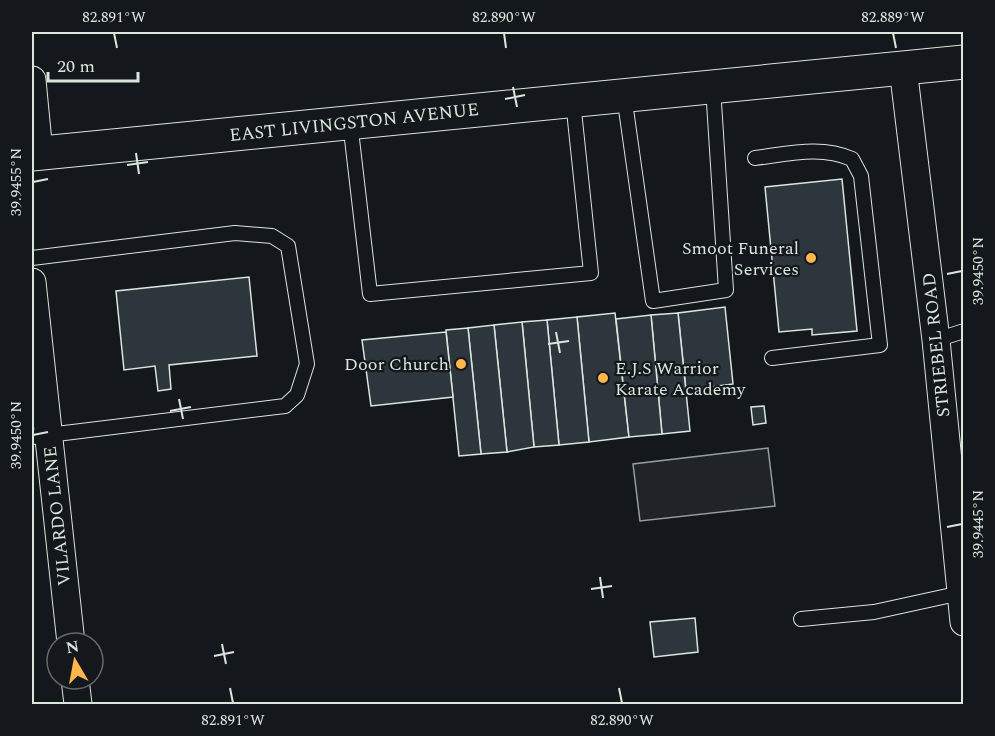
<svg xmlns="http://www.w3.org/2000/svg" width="995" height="736" font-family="Spectral,serif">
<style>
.green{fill:#202428;stroke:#939e99;stroke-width:1.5}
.building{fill:#2c363c;stroke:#d8e6dc;stroke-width:1.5}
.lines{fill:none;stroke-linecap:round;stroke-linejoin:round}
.service-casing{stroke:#d8e6dc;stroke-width:16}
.minor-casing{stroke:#d8e6dc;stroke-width:29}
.secondary-casing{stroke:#d8e6dc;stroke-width:35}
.service{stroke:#14181c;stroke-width:14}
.minor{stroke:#14181c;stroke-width:27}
.secondary{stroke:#14181c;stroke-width:33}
.ticks{fill:none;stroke:#d8e6dc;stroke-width:2}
.poi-dot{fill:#ffb74d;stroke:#14181c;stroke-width:2}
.labels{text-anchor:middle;stroke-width:4.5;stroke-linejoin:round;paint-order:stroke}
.street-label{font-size:18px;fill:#d8e6dc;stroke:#14181c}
.poi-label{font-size:18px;fill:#d8e6dc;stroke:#14181c;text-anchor:end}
.neatline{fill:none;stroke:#d8e6dc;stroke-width:2}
.ticks-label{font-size:15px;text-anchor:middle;fill:#d8e6dc}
</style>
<rect width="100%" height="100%" fill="#14181c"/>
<polygon class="green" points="768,448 775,506 640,521 633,464"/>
<g class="building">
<polygon points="842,179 857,331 812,335 812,329 779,332 765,187"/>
<polygon points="249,277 257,356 169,365 171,389 158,391 155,366 124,370 116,291"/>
<polygon points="725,307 733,384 686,390 678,313"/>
<polygon points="615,313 629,437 589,442 577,317"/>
<polygon points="678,313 690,431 662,434 651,315"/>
<polygon points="651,315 662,434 629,437 616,319"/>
<polygon points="577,317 589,442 559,445 547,320"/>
<polygon points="547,320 559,445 534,447 522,322"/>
<polygon points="522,322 534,447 507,452 494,325"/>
<polygon points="494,325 507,452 481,454 468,328"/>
<polygon points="468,328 481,454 459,456 446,330"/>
<polygon points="446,332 453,397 371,406 362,340"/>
<polygon points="764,406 766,423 753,425 751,407"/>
<polygon points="695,618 698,652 654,657 650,622"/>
</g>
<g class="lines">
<g class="service-casing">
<g id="service">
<polyline points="624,95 653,301 726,290 713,87"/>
<polyline points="350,122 370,294 591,273 573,101"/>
<path d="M755 158C788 154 821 145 852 159L861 176 880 345 772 358"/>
<polyline points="32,258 235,233 272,236 288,246 307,364 297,395 285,406 32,437"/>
<polyline points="936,340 964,331"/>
<polyline points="801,619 874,612 961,593"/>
</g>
</g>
<g class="minor-casing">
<g id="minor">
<polyline points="903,68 936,340 964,622"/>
<polyline points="32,80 39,153"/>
<polyline points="32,282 71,643"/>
<polyline points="75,679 78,704"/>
</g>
</g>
<g class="secondary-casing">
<polyline id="secondary" points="32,154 964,62"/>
</g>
<use href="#service" class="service"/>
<use href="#minor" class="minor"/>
<use href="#secondary" class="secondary"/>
</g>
<path class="ticks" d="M114 33 117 48M504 33 506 48M893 33 896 48M513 87 517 107M505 99 525 95M136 153 139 174M127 165 148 162M33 182 48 179M947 274 962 271M556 332 560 353M548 344 569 341M179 399 183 419M170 411 191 407M33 435 48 432M947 527 962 524M600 577 603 598M591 589 612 586M222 644 226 664M214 656 234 652M230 688 233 703M619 688 622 703"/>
<g class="poi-dot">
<circle cx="811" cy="258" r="6"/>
<circle cx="461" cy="364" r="6"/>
<circle cx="603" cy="378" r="6"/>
</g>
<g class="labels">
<g class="street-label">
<text transform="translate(354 122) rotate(-6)" y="6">EAST LIVINGSTON AVENUE</text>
<text transform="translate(936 345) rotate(-96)" y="6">STRIEBEL ROAD</text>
<text transform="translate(57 516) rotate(-96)" y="6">VILARDO LANE</text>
</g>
<g class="poi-label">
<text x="799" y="254">Smoot Funeral<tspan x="799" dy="21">Services</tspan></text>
<text x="449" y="370">Door Church</text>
<text x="615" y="374" text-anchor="start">E.J.S Warrior<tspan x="615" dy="21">Karate Academy</tspan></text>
</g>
</g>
<rect width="995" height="736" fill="none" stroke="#14181c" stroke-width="66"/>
<g transform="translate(75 661) rotate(350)"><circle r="28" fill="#14181c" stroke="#626a69" stroke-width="1.5"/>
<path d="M0-4.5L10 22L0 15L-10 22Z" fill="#ffb74d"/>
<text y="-9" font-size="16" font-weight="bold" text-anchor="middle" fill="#d8e6dc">N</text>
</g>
<path d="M48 72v9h90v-9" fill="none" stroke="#d8e6dc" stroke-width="3"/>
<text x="57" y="72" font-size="18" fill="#d8e6dc" stroke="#14181c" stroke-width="4.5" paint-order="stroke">20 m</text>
<rect x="33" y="33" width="929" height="670" class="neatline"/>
<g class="ticks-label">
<text x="114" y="22">82.891°W</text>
<text x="504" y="22">82.890°W</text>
<text x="893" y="22">82.889°W</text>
<text transform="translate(16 182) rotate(-90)" y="5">39.9455°N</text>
<text transform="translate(978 271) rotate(-90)" y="5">39.9450°N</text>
<text transform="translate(16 435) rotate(-90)" y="5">39.9450°N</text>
<text transform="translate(978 524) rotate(-90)" y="5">39.9445°N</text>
<text x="233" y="725">82.891°W</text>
<text x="622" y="725">82.890°W</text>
</g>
</svg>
